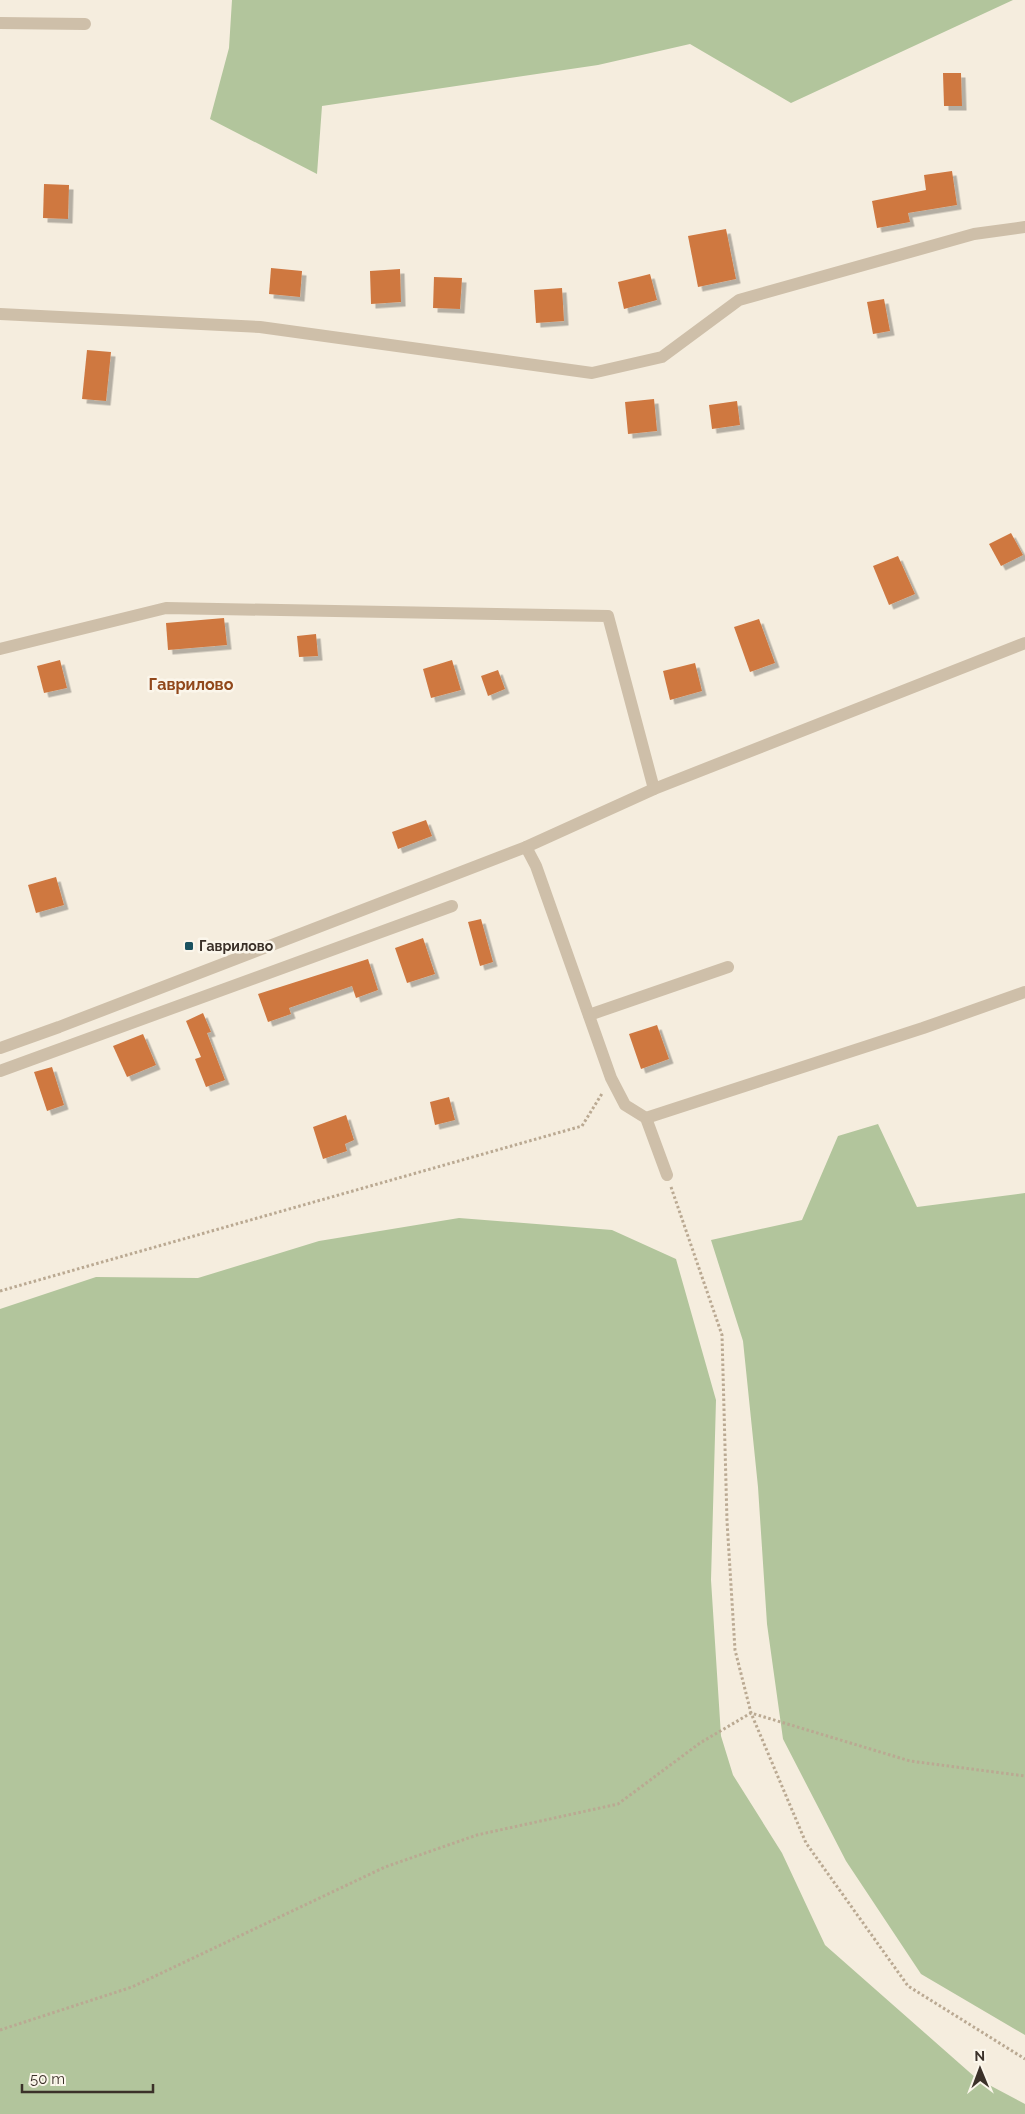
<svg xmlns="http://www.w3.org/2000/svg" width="1025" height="2114" font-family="Raleway,sans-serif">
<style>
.green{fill:#b2c59c}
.building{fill:#cf7841;filter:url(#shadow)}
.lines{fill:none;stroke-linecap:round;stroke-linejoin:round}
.path{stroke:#baa992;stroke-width:3;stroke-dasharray:2.5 2.5;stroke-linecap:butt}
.minor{stroke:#cebfa9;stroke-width:12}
.poi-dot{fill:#1b5260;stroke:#fbf6eb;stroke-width:2}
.labels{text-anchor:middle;stroke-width:5;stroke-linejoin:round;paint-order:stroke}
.poi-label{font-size:14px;font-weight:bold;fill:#3b3129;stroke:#fbf6eb;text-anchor:start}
.quarter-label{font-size:16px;font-weight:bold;fill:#91481b;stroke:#fbf6eb}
</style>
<defs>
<filter id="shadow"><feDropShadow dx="4.5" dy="4.5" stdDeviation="0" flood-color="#0004"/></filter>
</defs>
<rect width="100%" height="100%" fill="#f5edde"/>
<g class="green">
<polygon points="232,0 1013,0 791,103 690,44 598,65 322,106 317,174 210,119 229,48"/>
<polygon points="878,1124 917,1207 1025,1193 1025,2035 921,1974 846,1861 783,1739 767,1624 758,1487 743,1341 711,1240 802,1220 838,1136"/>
<polygon points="459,1218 612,1230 676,1259 716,1400 711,1580 721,1736 733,1775 782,1853 825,1945 976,2078 1025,2104 1025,2114 0,2114 0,1309 96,1277 198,1278 319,1241"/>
</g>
<g class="building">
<polygon points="943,73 961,73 962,106 944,106"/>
<polygon points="952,171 957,205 908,213 910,222 877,228 872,201 926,190 924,175"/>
<polygon points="44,184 69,185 68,219 43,218"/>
<polygon points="726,229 736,279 698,287 688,236"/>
<polygon points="271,268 302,271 300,297 269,294"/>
<polygon points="400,269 401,302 371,304 370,271"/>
<polygon points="650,274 657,300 624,309 618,282"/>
<polygon points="434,277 462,278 460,309 433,308"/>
<polygon points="562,288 564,321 536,323 534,290"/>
<polygon points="884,299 890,331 873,334 867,302"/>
<polygon points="87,350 111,352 106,401 82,399"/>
<polygon points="654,399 657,431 628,434 625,402"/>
<polygon points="737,401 740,425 712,429 709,405"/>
<polygon points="1011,533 1023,555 1001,566 989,544"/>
<polygon points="898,556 915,594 889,605 873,566"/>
<polygon points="224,618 227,645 168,650 166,623"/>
<polygon points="759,619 775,663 750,672 734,627"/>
<polygon points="316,634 318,656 299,657 297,636"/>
<polygon points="60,660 67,688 44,693 37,666"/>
<polygon points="452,660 461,690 431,698 423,669"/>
<polygon points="695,663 702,691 670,700 663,671"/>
<polygon points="498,670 505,689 488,696 481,676"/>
<polygon points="426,820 432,836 398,849 392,832"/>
<polygon points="56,877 64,905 36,913 28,885"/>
<polygon points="481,919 493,962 480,966 468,922"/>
<polygon points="423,938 435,974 407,983 395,948"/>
<polygon points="368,959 378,990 356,998 352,986 289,1008 291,1014 268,1022 258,994"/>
<polygon points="203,1013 211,1032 207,1033 225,1080 206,1087 195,1059 201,1057 186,1021"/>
<polygon points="657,1025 669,1059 641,1069 629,1034"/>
<polygon points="143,1034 156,1065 127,1077 113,1046"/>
<polygon points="52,1067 64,1105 47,1111 34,1072"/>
<polygon points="449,1097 455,1120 435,1125 430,1102"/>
<polygon points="346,1115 354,1140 345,1144 347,1151 323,1159 313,1127"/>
</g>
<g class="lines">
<g class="path">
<polyline points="671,1187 722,1335 727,1521 735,1650 751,1713 806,1843 908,1986 1025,2059"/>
<polyline points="0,1291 582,1126 603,1092"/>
<polyline points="0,2030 132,1987 385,1867 477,1835 618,1804 700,1743 751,1713 910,1761 1025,1776"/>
</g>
<g class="minor">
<polyline points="0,23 85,24"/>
<polyline points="0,314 260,327 592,373 662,357 739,300 974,234 1025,227"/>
<polyline points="0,649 166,608 608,616 654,789"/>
<polyline points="526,847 536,866 611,1078 625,1105 646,1118 667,1175"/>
<polyline points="589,1015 728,967"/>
<polyline points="0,1048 59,1027 526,847 654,789 1025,643"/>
<polyline points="0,1071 452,906"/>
<polyline points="646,1118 923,1028 1025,992"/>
</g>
</g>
<rect class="poi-dot" x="184" y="941" width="10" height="10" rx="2.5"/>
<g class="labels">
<g class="poi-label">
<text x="199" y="951">Гаврилово</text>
</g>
<g class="quarter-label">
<text x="191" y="690">Гаврилово</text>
</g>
</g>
<g transform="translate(980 2069) rotate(359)" stroke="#fbf6eb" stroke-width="4" paint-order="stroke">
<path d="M0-4L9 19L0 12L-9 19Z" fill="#3b3129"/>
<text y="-8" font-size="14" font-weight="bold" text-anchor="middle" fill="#3b3129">N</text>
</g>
<path d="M22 2084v8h131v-8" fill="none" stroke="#3b3129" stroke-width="2.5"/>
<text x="30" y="2084" font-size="15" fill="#3b3129" stroke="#fbf6eb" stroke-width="4" paint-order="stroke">50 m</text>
</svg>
